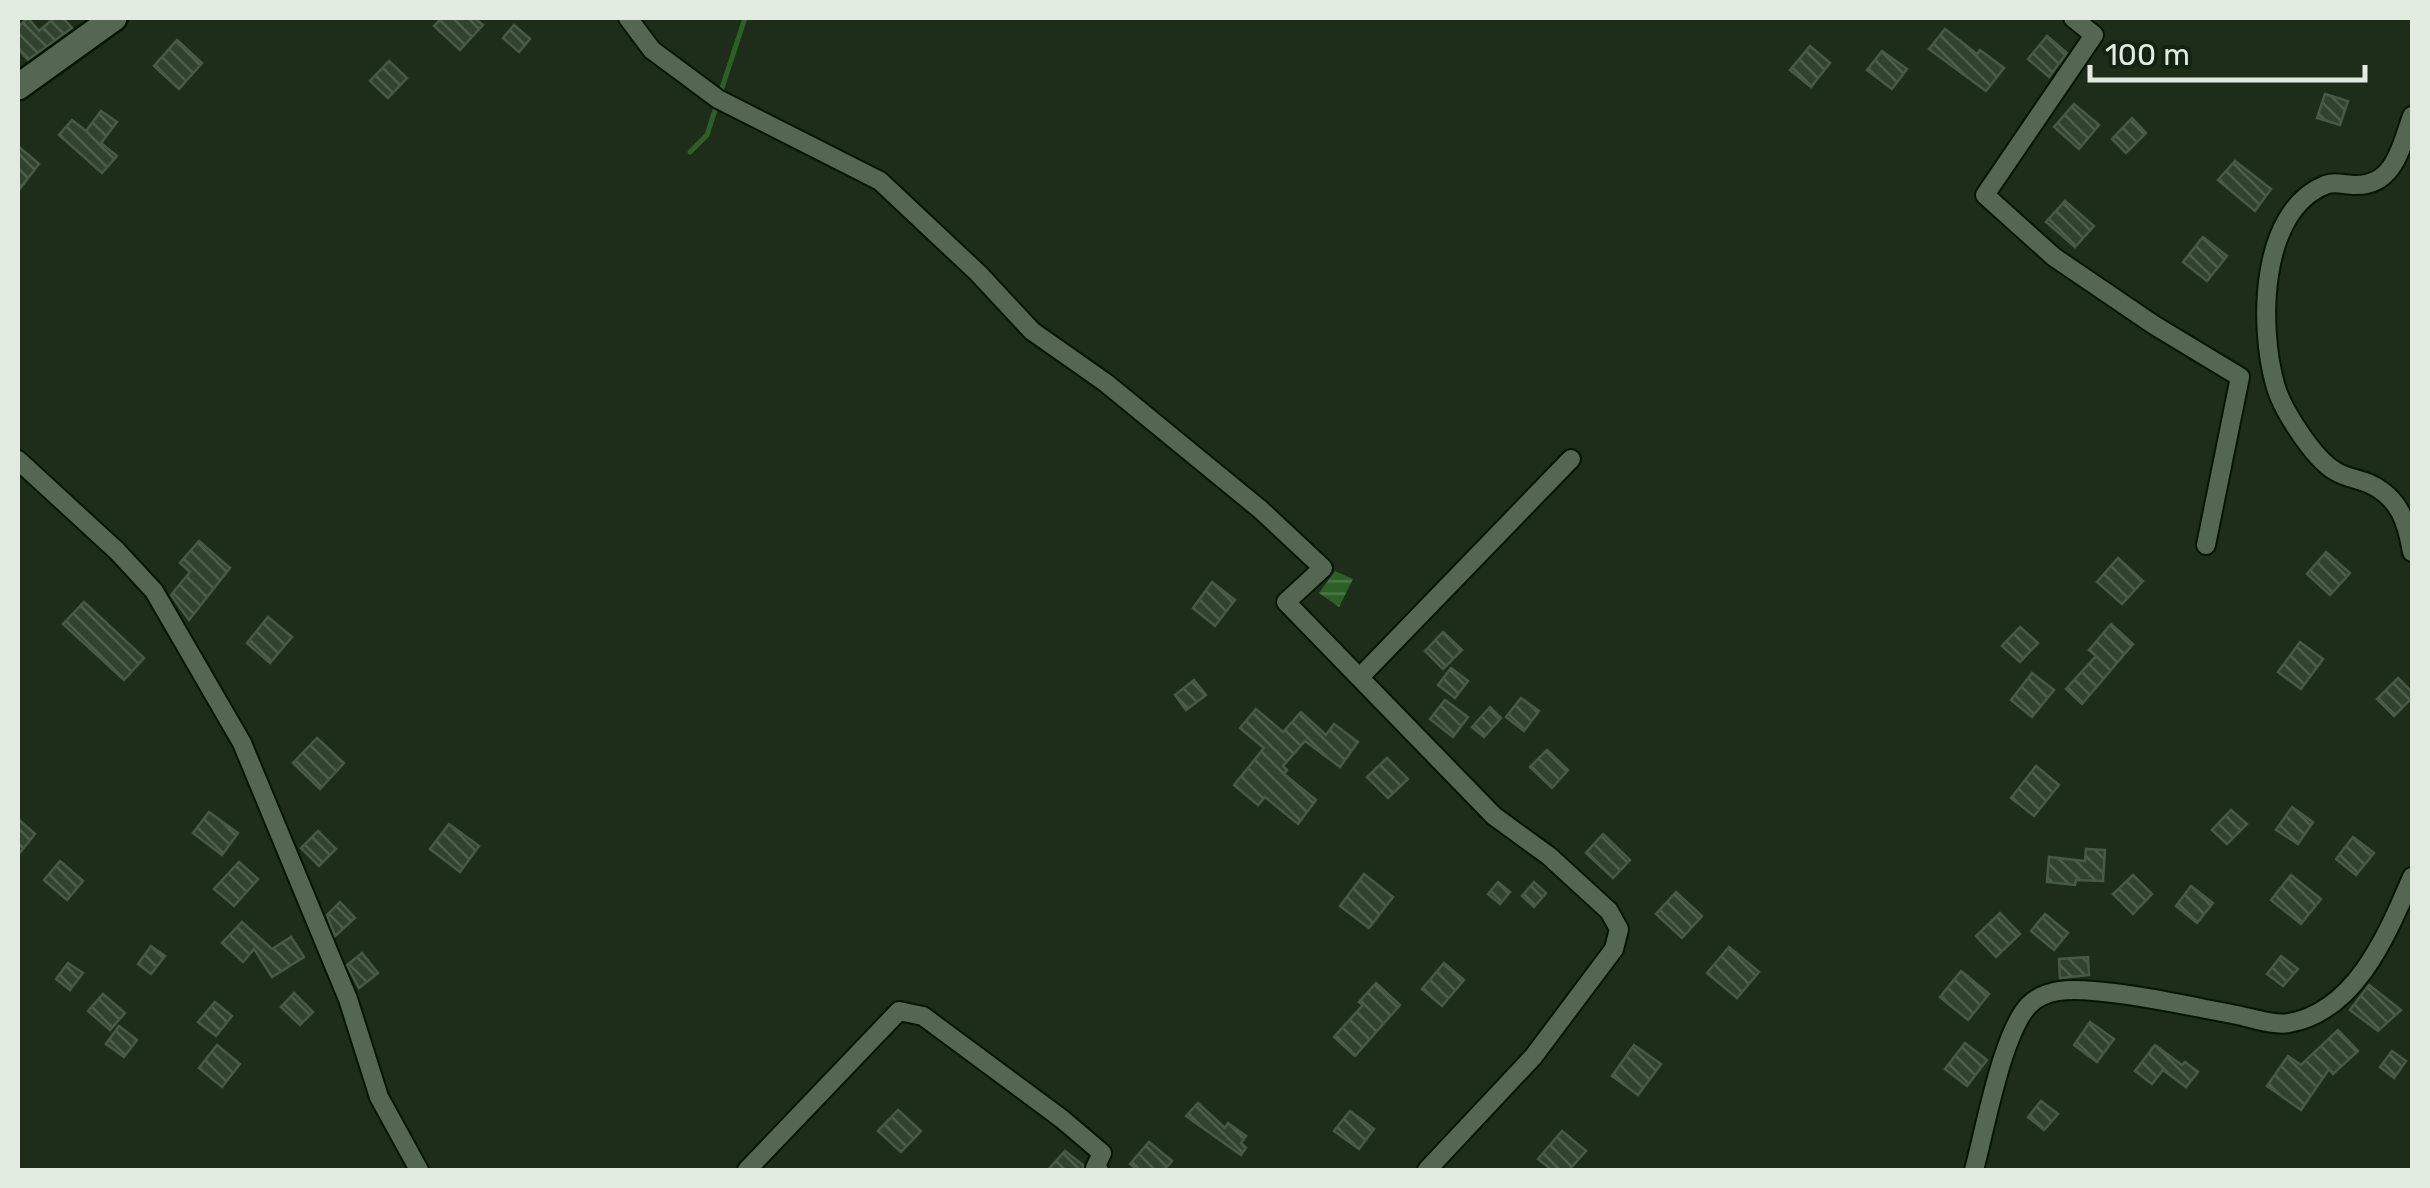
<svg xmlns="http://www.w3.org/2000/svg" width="2430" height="1188" font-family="Rubik,sans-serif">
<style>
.water{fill:url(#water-rules)}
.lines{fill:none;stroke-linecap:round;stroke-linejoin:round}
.stream{stroke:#2d6026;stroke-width:5}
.building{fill:url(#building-back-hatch);stroke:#485945;stroke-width:2.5}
.street-casing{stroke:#061505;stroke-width:22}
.secondary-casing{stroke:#061505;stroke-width:30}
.street{stroke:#556652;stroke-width:18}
.secondary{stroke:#556652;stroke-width:25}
</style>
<defs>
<pattern id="water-rules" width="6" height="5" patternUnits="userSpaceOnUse" patternTransform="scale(2.5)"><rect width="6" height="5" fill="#2d6026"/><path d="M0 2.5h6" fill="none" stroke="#4b7745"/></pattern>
<pattern id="building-back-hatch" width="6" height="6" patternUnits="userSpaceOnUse" patternTransform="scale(2.5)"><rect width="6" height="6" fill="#31422f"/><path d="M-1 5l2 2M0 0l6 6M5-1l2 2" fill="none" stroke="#4f5d4d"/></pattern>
</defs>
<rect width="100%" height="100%" fill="#1d2d1a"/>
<polygon class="water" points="1335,571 1353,579 1339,607 1319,593"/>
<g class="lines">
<g class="stream">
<polyline points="720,94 745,18"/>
<polyline points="690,152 707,135 717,104"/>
</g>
</g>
<g class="building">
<polygon points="28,18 39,31 54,18 63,18 72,28 28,60 18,48 18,27"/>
<polygon points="442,18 474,18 483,25 460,50 434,26"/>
<polygon points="514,25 530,39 519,52 503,38"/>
<polygon points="1945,29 1977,54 1980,50 2004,68 1986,91 1929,49"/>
<polygon points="2047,36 2067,53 2049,77 2028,59"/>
<polygon points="177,40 202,63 179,89 154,66"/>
<polygon points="1810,46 1830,63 1811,87 1790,70"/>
<polygon points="1882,51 1907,69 1892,89 1867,70"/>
<polygon points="389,61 407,78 388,98 370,81"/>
<polygon points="2325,94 2348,101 2340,125 2317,118"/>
<polygon points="2074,104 2099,125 2079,149 2054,127"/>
<polygon points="101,111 117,122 101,143 117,156 102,173 59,135 72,120 86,131"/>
<polygon points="2132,118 2146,133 2126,153 2112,139"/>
<polygon points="18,146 39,164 18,191"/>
<polygon points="2235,161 2271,189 2255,211 2218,180"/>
<polygon points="2065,201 2094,226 2075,247 2046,222"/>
<polygon points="2203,237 2227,256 2207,281 2183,262"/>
<polygon points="199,541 230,568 189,620 171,595 190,572 180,563"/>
<polygon points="2326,552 2350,573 2330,595 2307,574"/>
<polygon points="2118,558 2143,581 2122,604 2097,582"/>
<polygon points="1212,582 1235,600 1215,626 1193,608"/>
<polygon points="84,602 144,658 124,680 63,624"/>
<polygon points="268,617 292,637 270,663 247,643"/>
<polygon points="2111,624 2133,644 2082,704 2066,689 2096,656 2089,650"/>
<polygon points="2020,627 2038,643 2020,662 2002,646"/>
<polygon points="1443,632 1462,650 1443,669 1425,651"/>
<polygon points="2300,642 2323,659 2301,689 2278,672"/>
<polygon points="1451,668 1468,681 1455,698 1438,685"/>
<polygon points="2032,673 2054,690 2032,717 2011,700"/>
<polygon points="2398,678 2412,692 2412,698 2394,716 2377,699"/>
<polygon points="1194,680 1206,695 1186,710 1175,695"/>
<polygon points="1521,698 1539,711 1524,731 1506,717"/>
<polygon points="1445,700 1468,717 1453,737 1430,719"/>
<polygon points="1490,707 1501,718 1484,737 1472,727"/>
<polygon points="1256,709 1283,732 1301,712 1326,735 1334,724 1358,742 1340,767 1305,741 1283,766 1287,770 1284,774 1316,800 1298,824 1265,797 1258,805 1234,785 1264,748 1240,728"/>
<polygon points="317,738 344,763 320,789 293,763"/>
<polygon points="1547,750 1568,770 1552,788 1530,767"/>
<polygon points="1387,758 1408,779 1388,798 1367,777"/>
<polygon points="2036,766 2059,785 2034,816 2011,798"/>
<polygon points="2292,807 2313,822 2298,844 2276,830"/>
<polygon points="2231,810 2247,824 2227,844 2212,830"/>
<polygon points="209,812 238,833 222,855 193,833"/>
<polygon points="18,819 35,834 18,855"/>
<polygon points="449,824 479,846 460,872 430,849"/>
<polygon points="318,831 336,849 319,866 301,848"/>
<polygon points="1603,834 1630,860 1613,878 1586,853"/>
<polygon points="2353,837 2374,853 2356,875 2336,859"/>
<polygon points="2086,849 2105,850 2103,881 2076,880 2075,885 2047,882 2049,857 2085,861"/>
<polygon points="60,861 83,881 67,900 44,880"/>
<polygon points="239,862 258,879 234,906 214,889"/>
<polygon points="1364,874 1393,897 1369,928 1340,906"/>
<polygon points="2133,875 2152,894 2133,914 2113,894"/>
<polygon points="2291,875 2321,899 2301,924 2271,900"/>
<polygon points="1498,882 1510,892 1500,904 1488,894"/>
<polygon points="1534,882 1546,893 1534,907 1522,896"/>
<polygon points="2191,886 2213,903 2197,923 2176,906"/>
<polygon points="1676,892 1702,916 1682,938 1656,914"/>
<polygon points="340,902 355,918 335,936 327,915"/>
<polygon points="2000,913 2020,934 1996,957 1976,936"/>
<polygon points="2045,914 2068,933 2054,950 2031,931"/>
<polygon points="242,922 272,949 291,937 304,957 272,977 254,949 243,962 222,943"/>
<polygon points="151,946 165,956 151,974 138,964"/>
<polygon points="1729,947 1759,972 1737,998 1707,973"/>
<polygon points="362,953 378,973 359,988 347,965"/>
<polygon points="2281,956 2298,969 2283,986 2267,974"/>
<polygon points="2088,957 2089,975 2060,978 2059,959"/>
<polygon points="68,963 83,973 70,990 56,979"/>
<polygon points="1444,963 1464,980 1442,1006 1422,989"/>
<polygon points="1961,971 1989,994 1968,1020 1940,997"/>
<polygon points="1376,983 1400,1005 1355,1056 1334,1037 1363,1005 1359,1002"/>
<polygon points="2369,985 2401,1010 2378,1031 2350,1010"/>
<polygon points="294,993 313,1012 300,1025 281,1007"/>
<polygon points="103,994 125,1013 110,1030 88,1011"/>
<polygon points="215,1002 232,1016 216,1036 198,1022"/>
<polygon points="2090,1022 2114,1039 2097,1062 2074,1045"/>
<polygon points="119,1026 137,1040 124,1057 106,1044"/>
<polygon points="2338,1030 2358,1051 2333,1074 2329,1069 2301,1110 2267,1086 2288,1056 2301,1065"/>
<polygon points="1965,1043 1987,1060 1967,1086 1945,1069"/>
<polygon points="217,1045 240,1064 222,1087 199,1068"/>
<polygon points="1634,1045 1661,1064 1638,1095 1612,1076"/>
<polygon points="2155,1045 2182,1065 2185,1062 2198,1072 2186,1087 2163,1070 2152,1084 2135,1071"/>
<polygon points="2392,1051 2406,1061 2394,1078 2380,1067"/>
<polygon points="2041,1101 2058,1114 2044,1130 2028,1117"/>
<polygon points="1198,1103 1225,1128 1228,1123 1246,1136 1241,1143 1246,1148 1241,1155 1186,1116"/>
<polygon points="898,1110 921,1131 901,1152 878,1131"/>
<polygon points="1350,1111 1374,1129 1359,1149 1334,1131"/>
<polygon points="1562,1131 1586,1151 1569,1170 1552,1170 1538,1159"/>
<polygon points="1149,1142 1172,1161 1164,1170 1138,1170 1130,1164"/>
<polygon points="1065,1151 1083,1165 1083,1170 1048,1170"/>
</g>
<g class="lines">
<g class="street-casing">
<g id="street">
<polyline points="628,18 652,50 718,99 880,181 978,273 1032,331 1106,383 1261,510 1323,568 1286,602 1494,816 1549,856 1609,911 1619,929 1614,949 1533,1057 1427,1170"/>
<polyline points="2073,18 2094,35 1985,195 2054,257 2154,325 2240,377 2206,545"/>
<path d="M2412 116C2401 146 2395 186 2355 185 2345 185 2334 181 2325 185 2259 212 2259 327 2275 384 2281 408 2313 458 2335 471 2346 478 2359 479 2370 484 2400 498 2407 523 2412 552"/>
<polyline points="18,460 117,551 154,591 242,743 348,999 379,1097 419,1170"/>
<polyline points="1360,677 1571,459"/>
<polyline points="747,1170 899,1011 923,1016 1062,1119 1102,1153 1095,1168 1099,1170"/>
<path d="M1974 1170C1985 1130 2002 1033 2029 1005 2046 988 2072 989 2094 991 2142 995 2189 1006 2237 1015 2252 1018 2275 1026 2289 1023 2357 1011 2388 932 2412 877"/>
</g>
</g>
<g class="secondary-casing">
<polyline id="secondary" points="18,87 114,18"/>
</g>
<use href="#street" class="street"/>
<use href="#secondary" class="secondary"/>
</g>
<rect width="2430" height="1188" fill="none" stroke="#e1ebdf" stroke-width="40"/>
<path d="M2090 65v15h275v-15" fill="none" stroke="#e1ebdf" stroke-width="5"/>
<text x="2105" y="65" font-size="30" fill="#e1ebdf" stroke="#132311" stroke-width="8" paint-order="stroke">100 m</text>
</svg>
